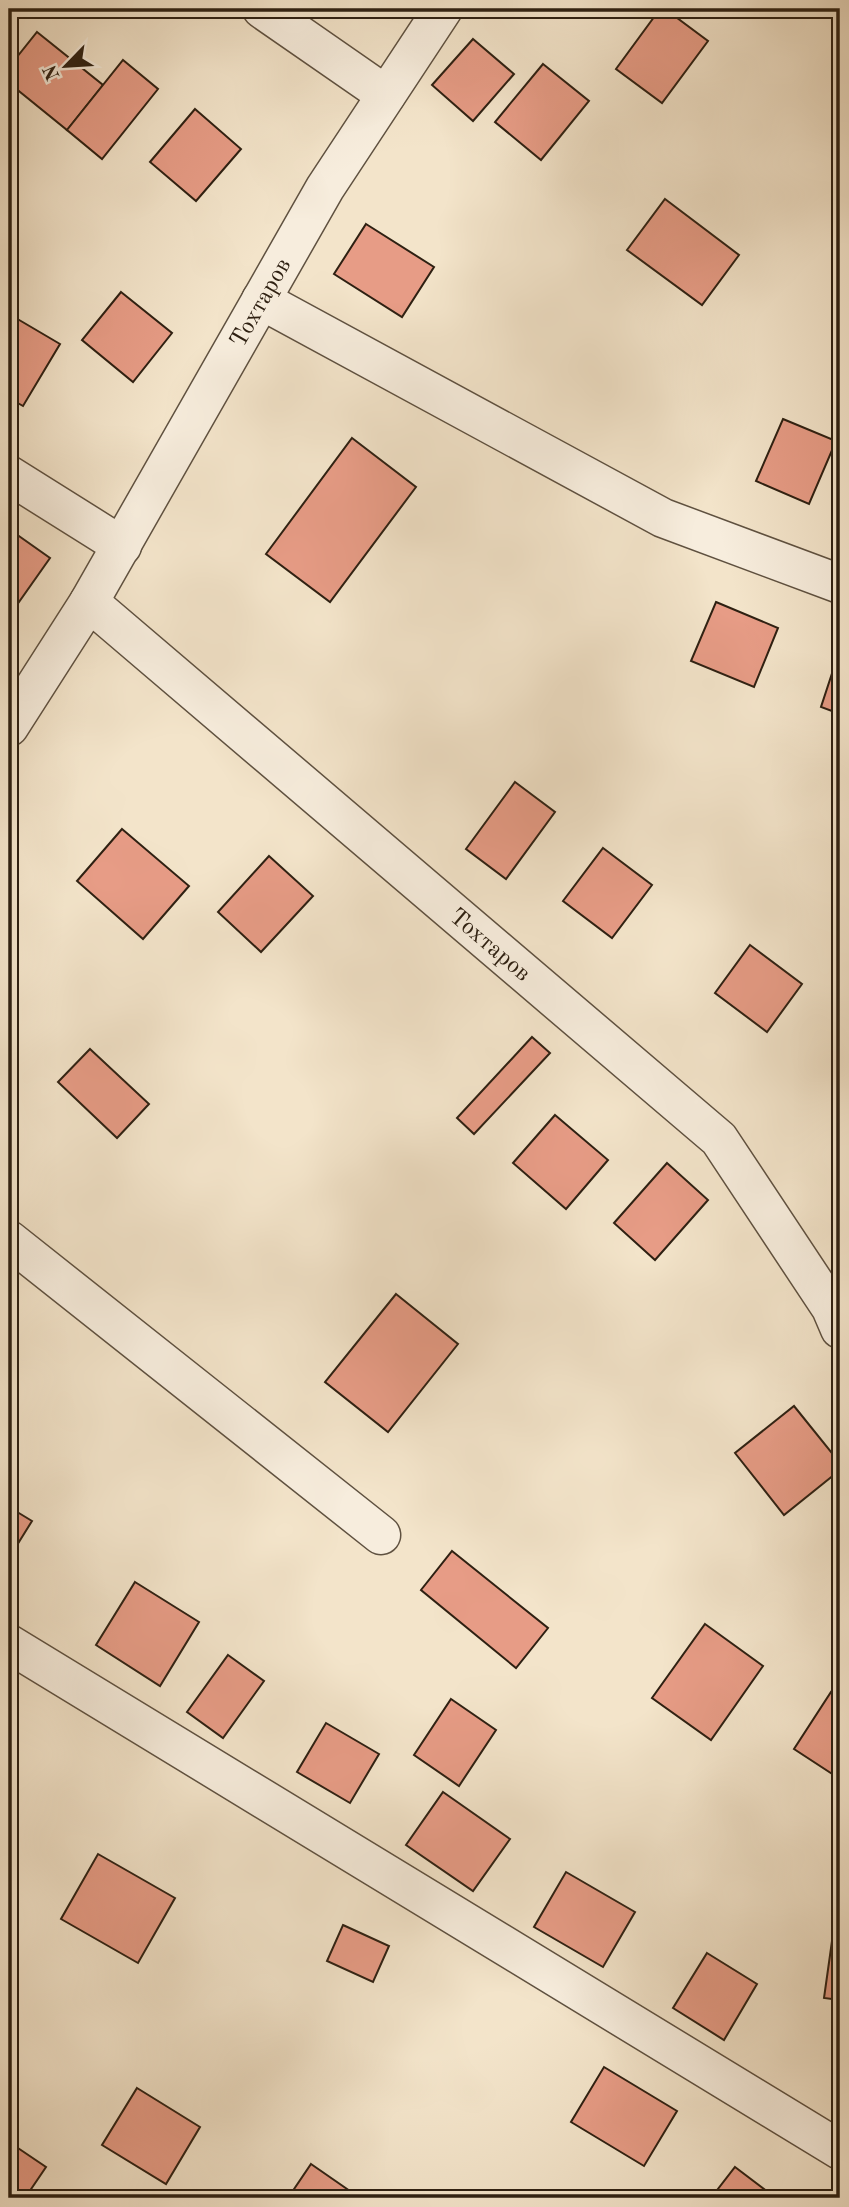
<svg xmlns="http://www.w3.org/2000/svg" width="849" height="2207" font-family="'Old Standard TT',serif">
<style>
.building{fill:#e79c86;stroke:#2e2012;stroke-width:2}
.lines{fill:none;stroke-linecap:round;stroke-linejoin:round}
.minor-casing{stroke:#5f5140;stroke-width:41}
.minor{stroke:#f7eddd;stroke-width:38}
.labels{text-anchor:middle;stroke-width:5;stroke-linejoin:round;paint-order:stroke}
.street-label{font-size:24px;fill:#2e2012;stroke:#f7eddd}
</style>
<rect width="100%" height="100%" fill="#f3e4ca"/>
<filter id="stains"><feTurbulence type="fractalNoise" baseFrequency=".00286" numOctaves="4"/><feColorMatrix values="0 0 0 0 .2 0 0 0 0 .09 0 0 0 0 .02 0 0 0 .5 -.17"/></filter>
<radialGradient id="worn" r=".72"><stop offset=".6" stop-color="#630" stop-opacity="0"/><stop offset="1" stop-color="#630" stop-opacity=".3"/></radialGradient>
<g class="building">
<polygon points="660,9 665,9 708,41 662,103 616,69"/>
<polygon points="37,32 103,85 67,130 9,83 9,67"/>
<polygon points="473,39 514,74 473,121 432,85"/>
<polygon points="123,60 158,89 102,159 67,130"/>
<polygon points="543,64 589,101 541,160 495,122"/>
<polygon points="195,109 241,149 196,201 150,162"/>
<polygon points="665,199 739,255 702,305 627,250"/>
<polygon points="366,224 434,267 402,317 334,274"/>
<polygon points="121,292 172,333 133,382 82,340"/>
<polygon points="9,314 60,344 23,406 9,398"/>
<polygon points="783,419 836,441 809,504 756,481"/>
<polygon points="352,438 416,487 330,602 266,554"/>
<polygon points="9,529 50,558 14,609 9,605"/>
<polygon points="716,602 778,628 754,687 691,661"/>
<polygon points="840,649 840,714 821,707"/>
<polygon points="515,782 555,812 506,879 466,849"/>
<polygon points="122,829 189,886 143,939 77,881"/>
<polygon points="603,848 652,885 612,938 563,901"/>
<polygon points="269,856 313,896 261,952 218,912"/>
<polygon points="750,945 802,984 767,1032 715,993"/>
<polygon points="532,1037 550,1053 474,1134 457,1118"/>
<polygon points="90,1049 149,1104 117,1138 58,1082"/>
<polygon points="555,1115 608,1160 566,1209 513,1163"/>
<polygon points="667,1163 708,1200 655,1260 614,1223"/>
<polygon points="396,1294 458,1344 388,1432 325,1382"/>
<polygon points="794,1406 840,1463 840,1470 784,1515 735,1453"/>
<polygon points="9,1507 32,1521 9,1558"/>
<polygon points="452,1551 548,1628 516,1668 421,1590"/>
<polygon points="135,1582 199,1622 160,1686 96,1645"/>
<polygon points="705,1624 763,1666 711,1740 652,1698"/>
<polygon points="228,1655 264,1681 223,1738 187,1712"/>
<polygon points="831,1692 840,1698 840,1779 794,1749"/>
<polygon points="451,1699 496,1730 459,1786 414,1755"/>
<polygon points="326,1723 379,1754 350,1803 297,1772"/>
<polygon points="443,1792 510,1839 473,1891 406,1845"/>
<polygon points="98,1854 175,1898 138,1963 61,1919"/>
<polygon points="566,1872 635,1912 603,1967 534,1927"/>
<polygon points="343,1925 389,1946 373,1982 327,1961"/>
<polygon points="833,1934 840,1935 840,2000 824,1998"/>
<polygon points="707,1953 757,1984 724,2040 673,2008"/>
<polygon points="604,2067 677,2111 644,2166 571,2122"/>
<polygon points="137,2088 200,2127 166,2184 102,2145"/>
<polygon points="9,2142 46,2167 25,2198 9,2198"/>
<polygon points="311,2164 360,2198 288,2198"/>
<polygon points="735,2167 776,2198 711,2198"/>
</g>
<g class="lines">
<g class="minor-casing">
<g id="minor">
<polyline points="262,9 386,95"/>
<polyline points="261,300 663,518 840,584"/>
<polyline points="9,475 122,546"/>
<path id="s1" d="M89 602 325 188 443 9"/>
<path id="s2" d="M9 727 89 602 719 1139 831 1308 840 1329"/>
<polyline points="9,1240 381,1535"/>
<polyline points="9,1644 840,2150"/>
</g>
</g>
<use href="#minor" class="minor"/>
</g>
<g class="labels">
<g class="street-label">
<text dy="8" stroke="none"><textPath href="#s1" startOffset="345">Тохтаров</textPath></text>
<text dy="8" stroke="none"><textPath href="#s2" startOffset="676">Тохтаров</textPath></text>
</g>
</g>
<rect width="849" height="2207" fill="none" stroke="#f3e4ca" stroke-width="35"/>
<rect x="10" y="10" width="828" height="2186" fill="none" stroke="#2e2012" stroke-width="3.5"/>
<rect x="18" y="18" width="814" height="2172" fill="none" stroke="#2e2012" stroke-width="2"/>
<g transform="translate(66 66) rotate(245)" stroke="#f7eddd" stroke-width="5" paint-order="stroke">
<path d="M0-5L12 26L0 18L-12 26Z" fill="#2e2012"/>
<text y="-10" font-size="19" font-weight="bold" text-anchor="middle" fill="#2e2012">N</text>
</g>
<rect width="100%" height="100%" filter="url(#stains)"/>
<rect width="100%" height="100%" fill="url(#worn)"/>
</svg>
